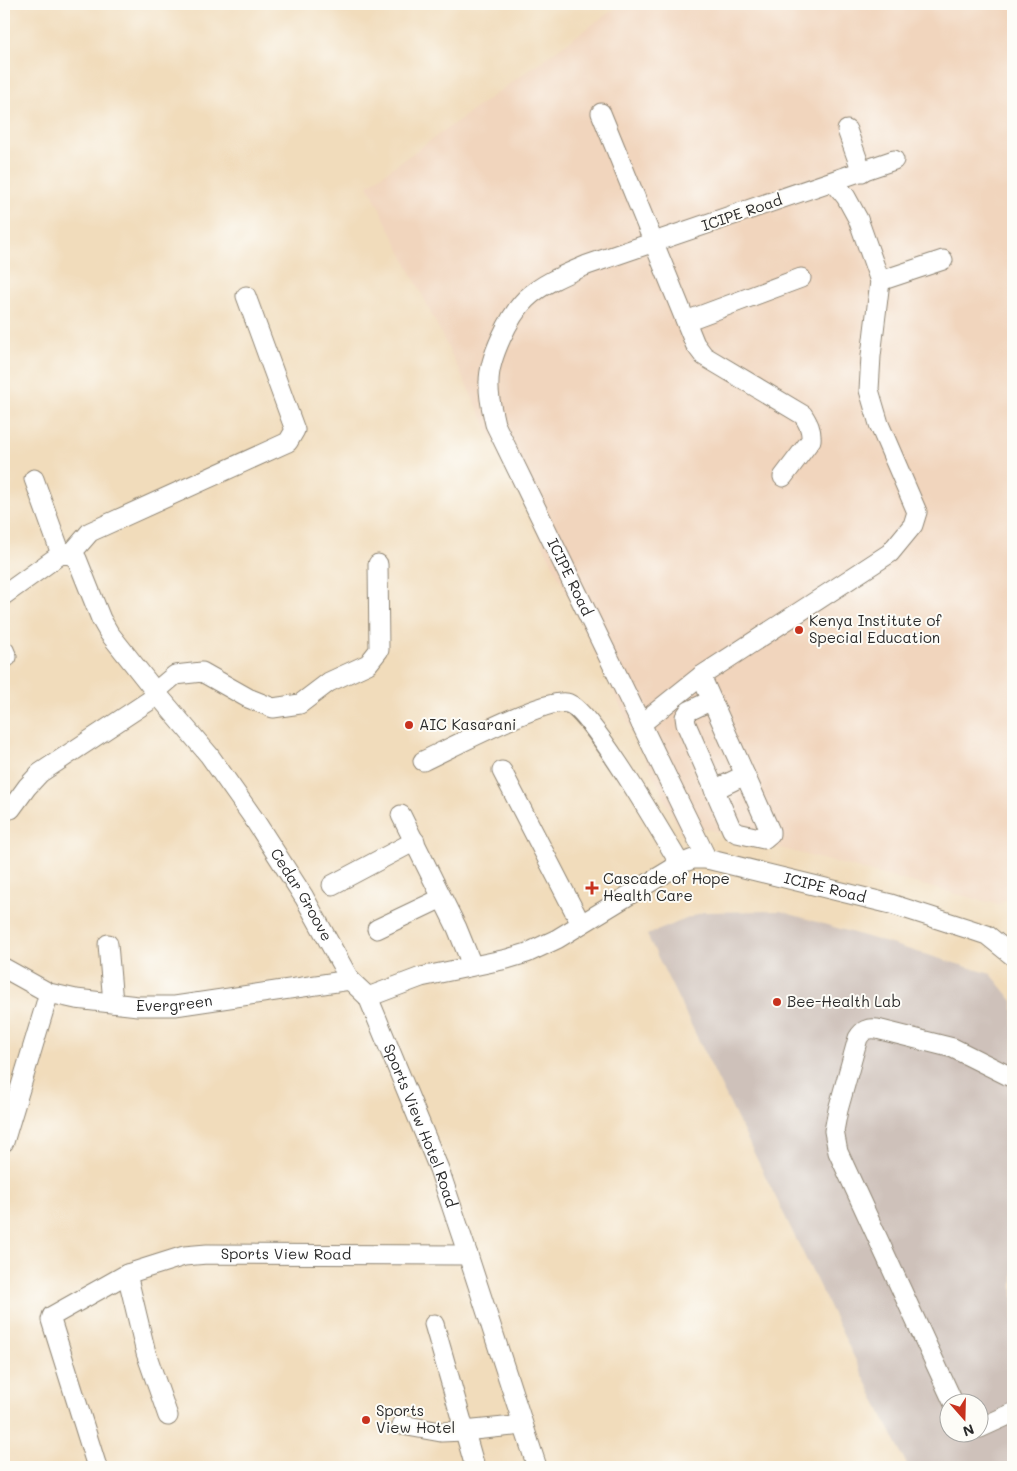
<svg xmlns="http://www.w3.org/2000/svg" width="1017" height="1471" font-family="Mali,sans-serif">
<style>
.built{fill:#f1d5bd}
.industrial{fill:#cec1ba;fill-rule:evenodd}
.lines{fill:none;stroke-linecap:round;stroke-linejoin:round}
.minor-casing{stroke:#8e8473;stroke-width:21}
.minor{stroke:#fff;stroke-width:19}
.poi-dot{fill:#c8321e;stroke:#fdfcf7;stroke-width:2}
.labels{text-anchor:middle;stroke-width:4;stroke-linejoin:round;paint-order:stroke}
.street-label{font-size:15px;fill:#2b2b2b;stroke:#fdfcf7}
.poi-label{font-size:15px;fill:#2b2b2b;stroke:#fdfcf7;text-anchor:start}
</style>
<rect width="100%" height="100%" fill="#fdfcf7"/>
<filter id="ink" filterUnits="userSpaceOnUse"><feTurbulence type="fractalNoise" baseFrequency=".02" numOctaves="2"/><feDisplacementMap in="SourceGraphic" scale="10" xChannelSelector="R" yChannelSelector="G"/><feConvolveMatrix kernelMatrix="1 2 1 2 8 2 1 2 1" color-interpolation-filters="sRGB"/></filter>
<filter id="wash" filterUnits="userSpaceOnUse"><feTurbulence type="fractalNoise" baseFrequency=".0096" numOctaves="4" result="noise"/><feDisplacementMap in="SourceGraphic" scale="20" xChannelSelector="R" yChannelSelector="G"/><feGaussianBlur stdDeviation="1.12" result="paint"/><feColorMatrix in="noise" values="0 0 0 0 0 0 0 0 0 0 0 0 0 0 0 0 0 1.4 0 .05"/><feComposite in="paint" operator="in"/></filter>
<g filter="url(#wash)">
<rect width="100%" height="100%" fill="#f1dcbb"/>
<polygon class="built" points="621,4 1013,4 1013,893 999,905 703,828 682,835 490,433 368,185"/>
<path class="industrial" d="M780 911 991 974 1013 1001V1467H908L647 935 703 912ZM950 1404H980V1434H950Z"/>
</g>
<g filter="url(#ink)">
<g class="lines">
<g class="minor-casing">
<g id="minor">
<path d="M601 113 695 344 704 356 803 415C808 423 812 430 811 440L783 477"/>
<polyline points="847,130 862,172"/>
<path id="s1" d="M894 160 587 265C566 274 543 283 526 299 509 316 489 358 489 382 488 397 492 410 495 424L707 859 891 904 969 929 987 935 1013 956"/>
<polyline points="880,281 943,260"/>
<polyline points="686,321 801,278"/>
<polyline points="34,479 61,554"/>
<polyline points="70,555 90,532 288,442 295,430 246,296"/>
<path id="s2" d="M4 595 61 554 73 555 77 559 101 619 109 633 158 695 209 755 252 816 304 897 350 980 368 997 421 977 507 959 527 953 557 939 680 864 693 859H707"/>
<polyline points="4,650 7,657"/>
<polyline points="701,676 770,831 770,834 764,839 737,833 732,830 686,724 685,717 689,711 712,700"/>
<polyline points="155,692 175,675 202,672 248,698 273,708 300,704 329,682 368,664 379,650 378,564"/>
<polyline points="641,724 701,676 890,553 913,525 917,512 879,424 869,390 871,356 880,281 858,219 846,197 834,182"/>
<path d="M423 761C449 749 544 698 567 703 589 707 665 839 680 864"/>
<polyline points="502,771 581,924"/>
<polyline points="714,790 745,775"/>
<polyline points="11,809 27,787 40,773 158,695"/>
<polyline points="401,815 457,928 472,965"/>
<polyline points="332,885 415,841"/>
<polyline points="377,929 442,898"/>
<polyline points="108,944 113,1003"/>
<path id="s3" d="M4 968 49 993 76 999 138 1006H175L350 980"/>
<path id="s4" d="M368 997 439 1169 468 1255"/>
<polyline points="4,1142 49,993"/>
<polyline points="127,1274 146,1353 168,1416"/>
<polyline points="434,1324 475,1467"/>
<path d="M954 1404 838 1152 834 1131 838 1110 858 1038C863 1030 867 1028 877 1029L953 1048 1013 1078"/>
<polyline points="402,1425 441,1432 464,1431 523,1425"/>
<polyline points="980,1428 1013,1413"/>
<path id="s5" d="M97 1467 51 1320 52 1316 127 1274 184 1256 207 1254 468 1255 537 1467"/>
</g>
</g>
<use href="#minor" class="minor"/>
</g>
</g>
<g class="poi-dot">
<circle cx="799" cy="630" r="5"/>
<circle cx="409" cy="725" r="5"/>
<path d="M589.5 880.5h5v5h5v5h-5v5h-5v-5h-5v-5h5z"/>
<circle cx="777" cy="1002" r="5"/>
<circle cx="366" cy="1420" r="5"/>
</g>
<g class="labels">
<g class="street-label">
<text transform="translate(742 213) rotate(-19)" y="5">ICIPE Road</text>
<text dy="5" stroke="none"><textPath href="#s1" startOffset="700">ICIPE Road</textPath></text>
<text dy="5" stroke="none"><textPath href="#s1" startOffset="1135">ICIPE Road</textPath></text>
<text dy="5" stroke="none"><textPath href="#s2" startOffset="494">Cedar Groove</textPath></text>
<text dy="5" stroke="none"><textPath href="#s3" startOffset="178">Evergreen</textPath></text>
<text dy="5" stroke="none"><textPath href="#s4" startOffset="139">Sports View Hotel Road</textPath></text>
<text dy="5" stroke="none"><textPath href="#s5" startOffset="406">Sports View Road</textPath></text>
</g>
<g class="poi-label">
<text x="809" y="626">Kenya Institute of<tspan x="809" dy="17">Special Education</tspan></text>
<text x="419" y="730">AIC Kasarani</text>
<text x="603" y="884">Cascade of Hope<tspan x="603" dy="17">Health Care</tspan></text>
<text x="787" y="1007">Bee-Health Lab</text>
<text x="376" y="1416">Sports<tspan x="376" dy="17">View Hotel</tspan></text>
</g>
</g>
<rect width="1017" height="1471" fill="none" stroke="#fdfcf7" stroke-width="20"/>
<g transform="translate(964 1418) rotate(160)"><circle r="24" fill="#fdfcf7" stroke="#a9a8a5"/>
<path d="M0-4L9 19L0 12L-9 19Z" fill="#c8321e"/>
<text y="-8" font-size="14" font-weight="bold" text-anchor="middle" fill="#2b2b2b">N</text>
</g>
</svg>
